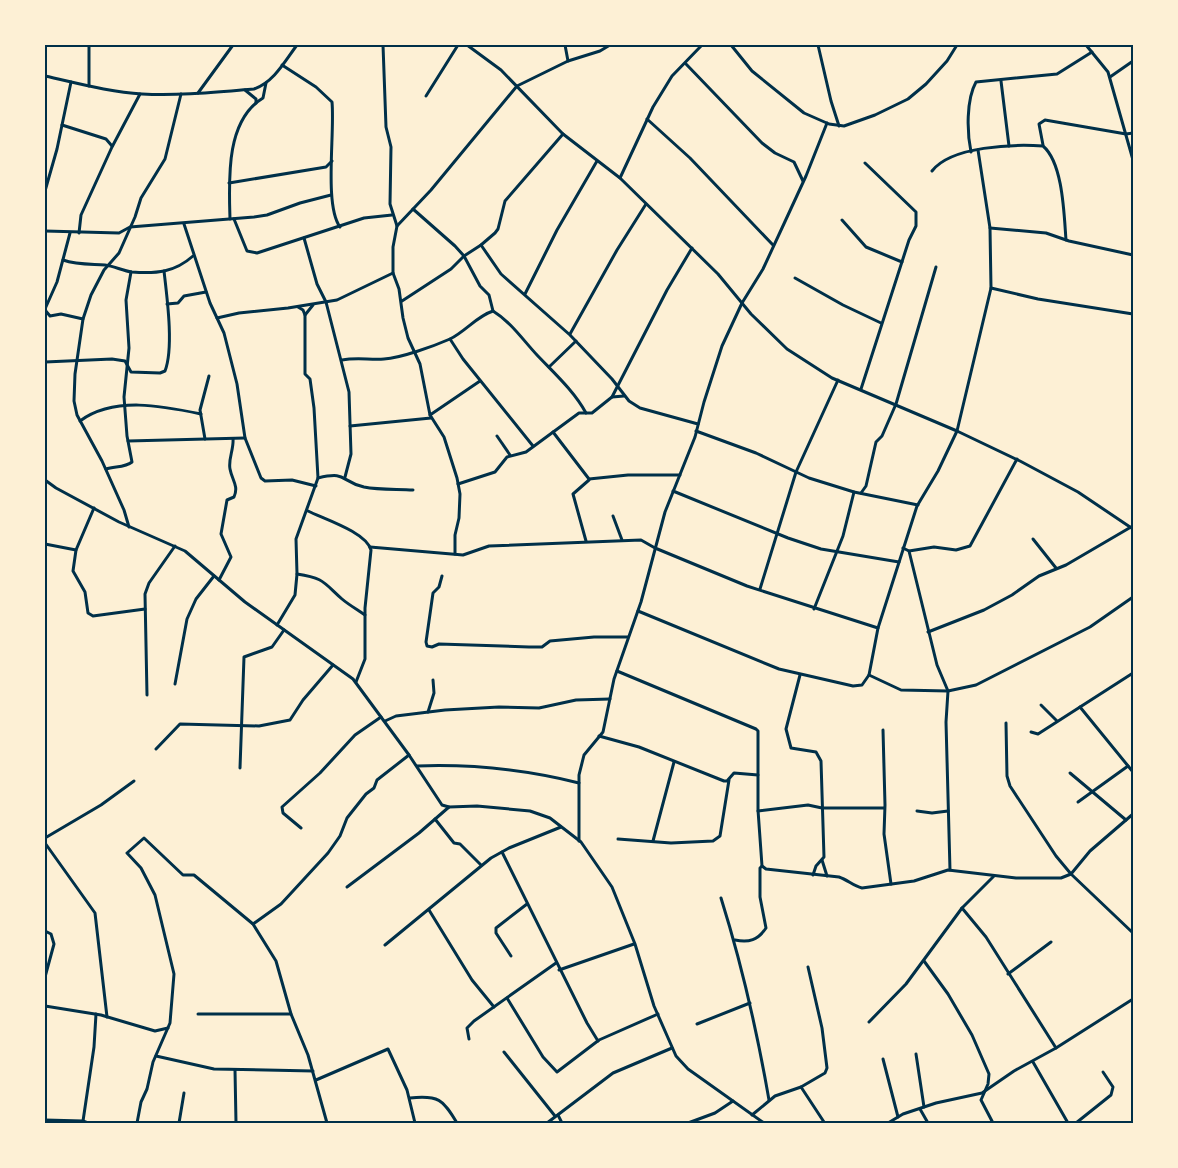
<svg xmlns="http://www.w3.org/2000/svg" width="1178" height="1168" font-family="Jost,sans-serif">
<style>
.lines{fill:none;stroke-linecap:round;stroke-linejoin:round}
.minor{stroke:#003049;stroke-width:3}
.tertiary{stroke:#003049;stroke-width:3}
.neatline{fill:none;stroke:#003049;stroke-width:2}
</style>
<rect width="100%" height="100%" fill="#fdf0d5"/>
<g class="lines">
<g class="minor">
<polyline points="383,45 386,127 391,147 390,204 397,226 393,247 393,273 399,289 403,318 408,338 420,364 430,415 444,437 457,478 460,494 459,518 455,535 455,554"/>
<polyline points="565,45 568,61"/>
<polyline points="731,45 752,71 804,113 829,124 844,126 875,115 908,99 926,84 947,61 957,45"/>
<polyline points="818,45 831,101 839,126"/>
<polyline points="1086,45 1108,72 1133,160"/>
<polyline points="686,64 762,143 775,153 794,162 803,181"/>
<path d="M282 65 316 87 332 102C335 133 324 205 340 227"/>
<polyline points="1110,77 1133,61"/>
<polyline points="1001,81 1009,146"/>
<polyline points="89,86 89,45"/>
<polyline points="245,90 256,99 256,103"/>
<polyline points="198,93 233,45"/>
<polyline points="426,96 458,45"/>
<polyline points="647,119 690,158 773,245"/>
<polyline points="62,125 106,139 112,146"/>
<polyline points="1043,145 1039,124 1045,120 1126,134 1133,133"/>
<path d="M971 152C967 133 966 100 976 82L1057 74 1092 52"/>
<path d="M932 171C951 146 1014 144 1043 146 1063 163 1064 214 1066 240"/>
<polyline points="620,178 653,107 672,76 702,45"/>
<polyline points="229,183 320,168 326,167 332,161"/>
<polyline points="45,191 57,149 71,82"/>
<polyline points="413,209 455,246 464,256 480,286 489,295 493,311"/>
<path d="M230 219C229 181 225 121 263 98L266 83"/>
<polyline points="234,219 247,251 257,253 364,218 392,215"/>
<polyline points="842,220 866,247 902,262"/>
<polyline points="184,224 210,303 224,333 237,384 245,438 261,478 265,481 292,480 316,486"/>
<polyline points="397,226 431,190 517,86 568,61 600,51 610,45"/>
<polyline points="990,228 1046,233 1069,241 1133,255"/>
<polyline points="45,231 119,233 130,227 254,217 267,215 300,203 331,195"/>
<polyline points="79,233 81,215 112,147 140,94"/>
<polyline points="304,238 317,284 326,302 349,392 351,454 345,477"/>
<polyline points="481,245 501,274 570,335 612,379 629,401 640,408 698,424"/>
<path d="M63 260C77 265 91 264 105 265 114 266 123 271 132 272 157 274 175 272 193 256"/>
<polyline points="795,278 843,305 881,323"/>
<polyline points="991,288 1038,299 1133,314"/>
<polyline points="525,294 557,230 597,161"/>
<polyline points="402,301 451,269 464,256 481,245 495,233 498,229 505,201 563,134"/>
<polyline points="167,304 178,303 184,296 206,292"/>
<polyline points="45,309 57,282 70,233"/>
<polyline points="45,310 50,316 61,314 83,319"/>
<polyline points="305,315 313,305"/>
<polyline points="217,318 239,313 288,308 337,300 393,273"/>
<polyline points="570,334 617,250 646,204"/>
<polyline points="450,339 463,359 533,446"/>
<path d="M342 360C357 357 369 360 384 359 401 358 434 346 450 339 466 331 477 316 493 311 511 322 523 340 537 355 554 373 574 391 586 413"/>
<path d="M45 362 112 359 125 361 131 372 160 373 165 371C174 348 167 297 164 271"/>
<polyline points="549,367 576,341"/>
<polyline points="861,389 909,240 916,226 916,212 865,163"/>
<polyline points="612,397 624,396"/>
<polyline points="430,415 480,381"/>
<path d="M80 421C114 396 163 406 201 414"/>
<polyline points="350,426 431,418"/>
<polyline points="696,431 756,453 809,478 854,492 918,505"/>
<polyline points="553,432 589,479 628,475 680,475"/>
<polyline points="497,436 510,455"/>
<polyline points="205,439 200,410 209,376"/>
<polyline points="128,441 245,438"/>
<path d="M106 469C114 466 125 468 132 462L127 436 124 397 129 348 126 300 131 272"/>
<path d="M318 478C348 471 339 481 364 487 379 490 397 489 413 490"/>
<polyline points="45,480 56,488 119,522 185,551 245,602 353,679 409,755 442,805 449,807 477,806 530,811 550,818 581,842 612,887 635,944 654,1006 676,1056 688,1069 764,1123"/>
<polyline points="458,484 495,472 507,457 526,452 579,413 592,413 612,397 667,290 692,248"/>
<polyline points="673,491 788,538 821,549 899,562"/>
<polyline points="861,493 866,486 876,442 882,436 896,404 936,267"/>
<polyline points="94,508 76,550 73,571 85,592 88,613 93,616 145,609"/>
<path d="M308 511C324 519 366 532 371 550L365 608V659L356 682"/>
<polyline points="613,516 622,540"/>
<polyline points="129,527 124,510 102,461 77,415 74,401 75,374 83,319 91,295 104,270 119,253 135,217 141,198 165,159 181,94"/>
<polyline points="1033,539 1056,568"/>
<polyline points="586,541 573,494 589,480"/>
<polyline points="45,544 76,550"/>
<polyline points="370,547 463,555 489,546 641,540 655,548 747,586 878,628"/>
<polyline points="903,548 909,551 937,665 948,691 946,722 950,870"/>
<polyline points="909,551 934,547 956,550 970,546 1017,459"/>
<path d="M297 574C324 578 323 582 342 599 349 605 358 610 365 615"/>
<polyline points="442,576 439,587 433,593 426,642 427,646 432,647 439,644 529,647 542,647 550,641 594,637 628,637"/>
<path d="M219 580 231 557 221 534 227 500 234 497C239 486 232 480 230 469 228 459 234 449 233 439"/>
<polyline points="760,589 796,472 838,380"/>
<polyline points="814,609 843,536 854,492"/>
<polyline points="638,611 779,669 853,686 862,685 869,675 878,628 917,506 938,471 957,431 991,288 990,228 978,150"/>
<polyline points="277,625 295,595 297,574 296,539 318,478 314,408 310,379 305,374 305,315 303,310 298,307"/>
<polyline points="928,632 984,610 1012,595 1039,576 1066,565 1131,527"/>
<path d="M617 671 756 729 758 731V810L762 866 766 869 839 877C848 880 853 886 862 888L914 881 948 870 1016 878H1061L1071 874 1090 851 1133 814"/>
<polyline points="800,675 786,729 791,748 816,752 821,761 824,857 816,866 813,875"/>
<polyline points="869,675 901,690 948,691 976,685 1090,627 1133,597"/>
<polyline points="175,684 187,619 196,599 214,576"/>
<polyline points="147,695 145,594 149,583 175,546"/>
<polyline points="1041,705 1057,721"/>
<polyline points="1080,707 1133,772"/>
<polyline points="428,712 434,693 433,680"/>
<polyline points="385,721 396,716 445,710 499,707 539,708 576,700 610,699"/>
<polyline points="1006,723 1007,776 1010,786 1056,856 1071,874 1133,933"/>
<polyline points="883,730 885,805 884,834 891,884"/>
<polyline points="1031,732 1038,734 1133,673"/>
<polyline points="599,736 639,747 724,781 727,781 734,773 758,775"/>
<polyline points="156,749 180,724 259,726 290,720 303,700 333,665"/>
<path d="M417 766C470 764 527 770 579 783"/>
<polyline points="240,768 244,657 272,647 284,630"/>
<polyline points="1070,773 1126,820"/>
<polyline points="1078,802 1128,766"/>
<polyline points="758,811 808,805 822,808 884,808"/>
<polyline points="917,811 932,813 948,811"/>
<polyline points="435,819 454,843 460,844 481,865"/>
<polyline points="301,828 283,813 282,807 320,773 355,735 381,717"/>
<polyline points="45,838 101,805 134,781"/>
<polyline points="618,839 671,843 713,841 720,836 729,780"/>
<polyline points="579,841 579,775 584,755 603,732 614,679 641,602 665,512 695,437 704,402 722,346 742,303 763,269 782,228 806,176 827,123"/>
<polyline points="653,841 674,762"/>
<polyline points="45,843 95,913 107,1017"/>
<polyline points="502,852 587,1023 598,1041"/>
<polyline points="822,860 827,876"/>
<polyline points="347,887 419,833 449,807"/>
<path d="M721 898C742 965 757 1031 769 1100"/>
<polyline points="962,908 986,937 1056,1048"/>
<polyline points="429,910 472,980 494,1007"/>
<polyline points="253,924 281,904 328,853 340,836 347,818 366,794 374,788 377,780 409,755"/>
<polyline points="45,931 51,934 54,944 45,977"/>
<path d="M735 940C749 943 758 940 766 928L760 897V868L762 866"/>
<polyline points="385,945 491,858 509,848 561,827"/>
<polyline points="511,956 496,933 496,928 527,904"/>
<polyline points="924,961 948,994 972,1035 989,1074 988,1084 981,1100 993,1123"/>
<polyline points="559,970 634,944"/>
<polyline points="1008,974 1051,942"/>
<polyline points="507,998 543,1057 557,1072 599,1040 658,1014"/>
<polyline points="45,1006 101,1015 155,1031 168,1028"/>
<polyline points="198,1014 291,1014"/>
<polyline points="869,1022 906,984 962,908 994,876"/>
<polyline points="697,1024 750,1003"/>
<polyline points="469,1039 467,1028 474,1021 556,963"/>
<polyline points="504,1052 555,1116"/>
<polyline points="916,1054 924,1107"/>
<polyline points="156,1056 214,1069 313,1071"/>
<polyline points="883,1059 898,1117"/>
<polyline points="1033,1062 1068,1123"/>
<polyline points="235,1070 236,1123"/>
<polyline points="316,1080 388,1049 407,1090 415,1123"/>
<polyline points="801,1087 824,1122"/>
<path d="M410 1098C438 1095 443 1099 457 1123"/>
<polyline points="920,1109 928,1123"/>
<polyline points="558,1115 562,1123"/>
<polyline points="752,1115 775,1096 801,1087 825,1073 827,1068 822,1028 808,967"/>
<polyline points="45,1120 83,1121 88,1123"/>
<polyline points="83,1121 94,1047 96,1014"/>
<polyline points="137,1123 141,1102 147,1089 153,1062 170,1023 174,974 155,895 141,868 127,853 144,838 183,875 194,875 253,924 276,961 291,1014 308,1055 327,1123"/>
<polyline points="179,1123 184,1093"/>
<polyline points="547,1123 613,1073 672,1048"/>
<polyline points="688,1123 715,1113 733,1101"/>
<polyline points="888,1123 903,1114 936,1103 982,1093 1014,1071 1056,1048 1133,999"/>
<polyline points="1076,1123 1111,1095 1113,1087 1103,1072"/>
</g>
<g class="tertiary">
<polyline points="467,45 501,70 563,134 620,178 718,274 751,314 787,349 832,378 957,431 1020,461 1078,492 1133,529"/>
<path d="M45 76C77 83 109 92 142 94 179 96 217 92 254 89 274 82 285 61 297 45"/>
</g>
</g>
<rect width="1178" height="1168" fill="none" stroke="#fdf0d5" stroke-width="93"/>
<rect x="46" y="46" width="1086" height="1076" class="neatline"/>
</svg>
